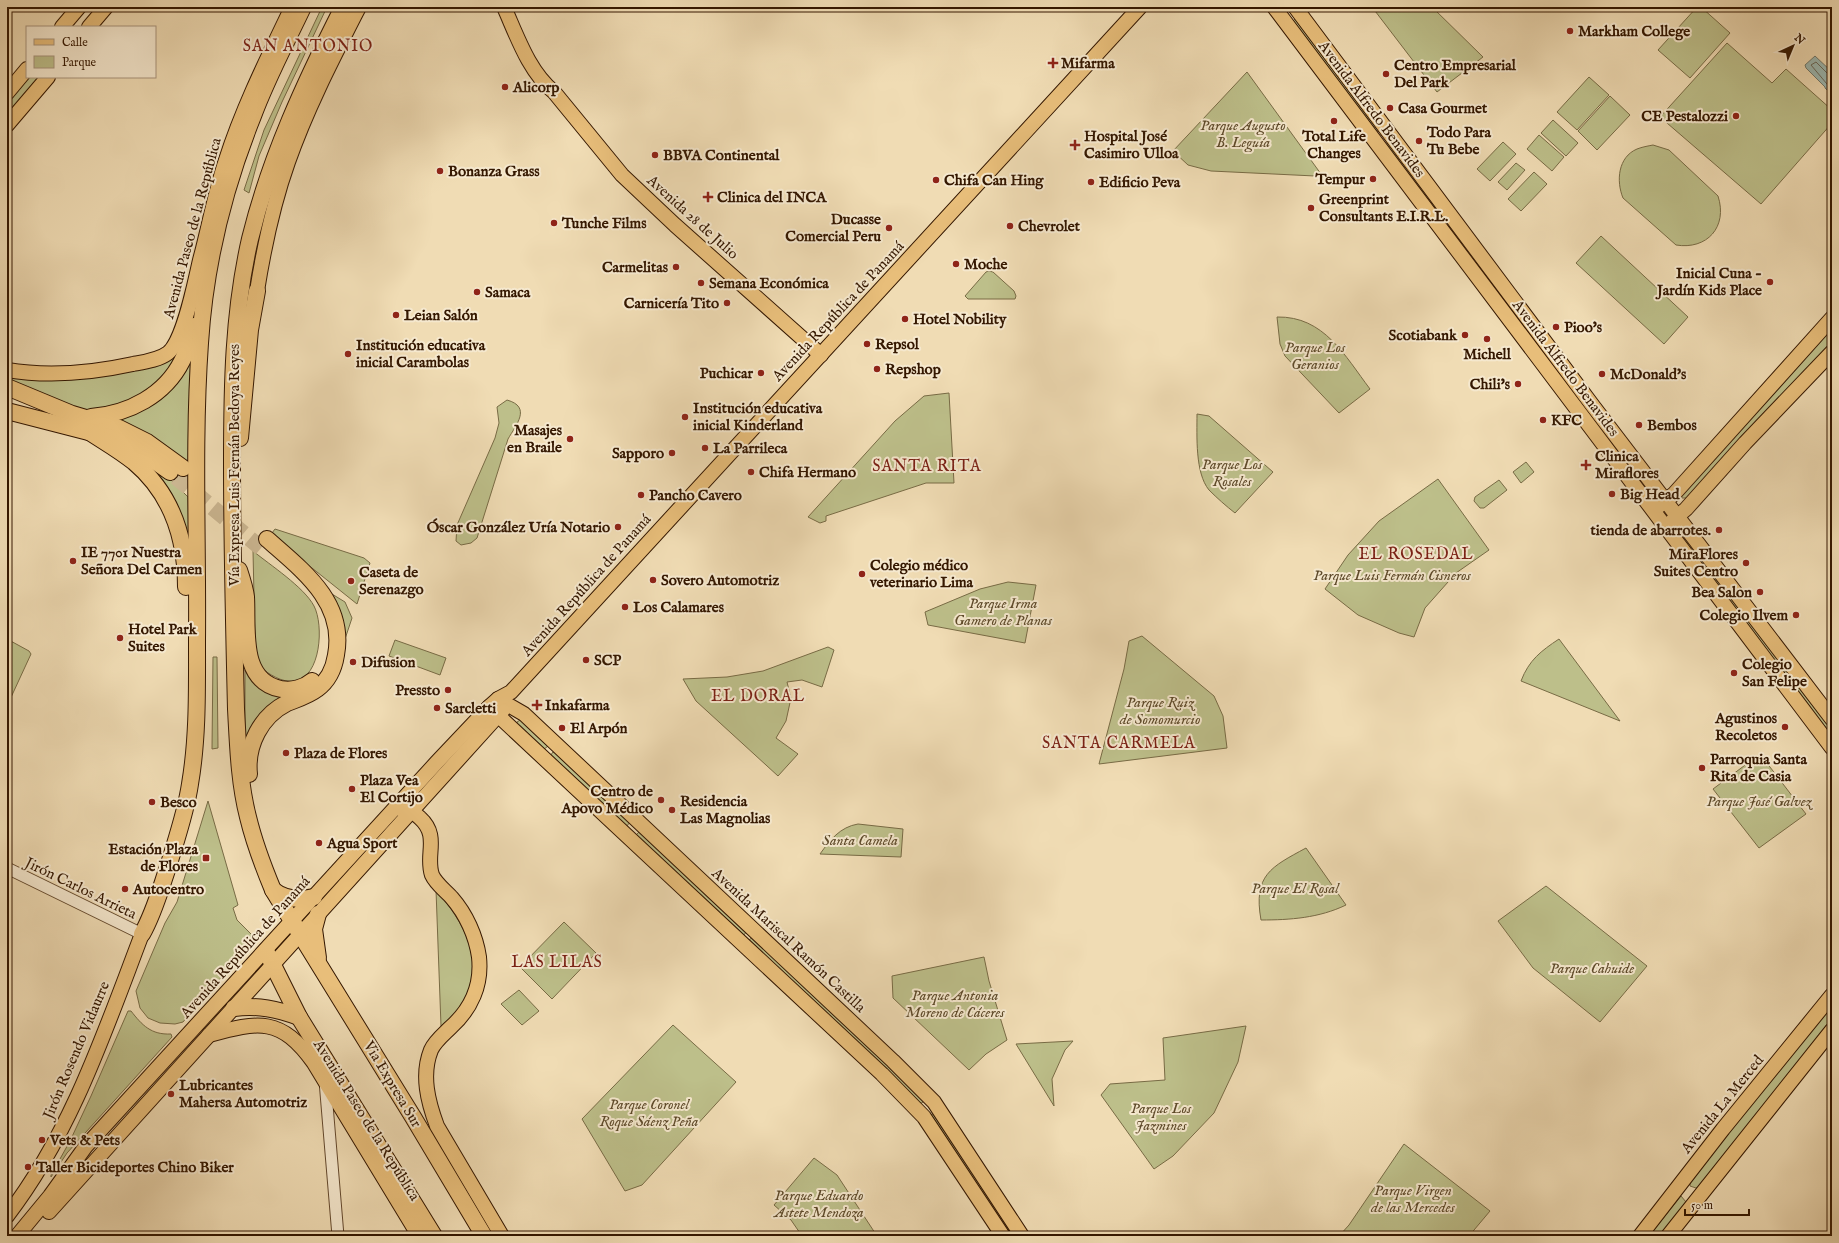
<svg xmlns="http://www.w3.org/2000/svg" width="1839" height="1243" font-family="'IM FELL English',serif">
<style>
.green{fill:#bdbf8a;stroke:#786b45}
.water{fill:#9cbab4;stroke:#72796c}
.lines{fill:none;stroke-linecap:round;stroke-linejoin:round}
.shore{stroke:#68685a;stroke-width:1}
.highway-tunnel{stroke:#cab590;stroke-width:16;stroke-dasharray:16 8;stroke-linecap:butt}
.minor-casing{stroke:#63482d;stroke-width:13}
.major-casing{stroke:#341700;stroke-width:16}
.highway-casing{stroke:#341700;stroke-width:18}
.minor{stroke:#f5e8ce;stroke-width:11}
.major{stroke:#e8be7a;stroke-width:14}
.highway{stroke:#e8be7a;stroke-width:16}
.poi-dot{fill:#8f2418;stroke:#f5e8ce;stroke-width:1.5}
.labels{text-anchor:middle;stroke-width:4;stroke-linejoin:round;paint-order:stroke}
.poi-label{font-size:15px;font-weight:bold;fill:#341700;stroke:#f5e8ce;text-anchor:start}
.street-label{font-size:15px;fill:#341700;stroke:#f5e8ce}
.park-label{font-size:15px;font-style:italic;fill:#5d4929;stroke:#f5e8ce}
.neighbourhood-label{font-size:16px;letter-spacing:1px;fill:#7a1f14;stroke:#f5e8ce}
</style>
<rect width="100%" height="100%" fill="#f0dcb4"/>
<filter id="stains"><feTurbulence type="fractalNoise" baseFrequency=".005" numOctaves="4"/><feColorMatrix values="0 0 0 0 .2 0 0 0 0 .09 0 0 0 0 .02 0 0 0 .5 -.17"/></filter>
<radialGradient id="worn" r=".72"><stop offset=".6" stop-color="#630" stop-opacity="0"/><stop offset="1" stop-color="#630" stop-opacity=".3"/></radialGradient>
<g class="green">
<polygon points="322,7 327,7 282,102 259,156 249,193 244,190 264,130"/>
<polygon points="1372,7 1432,7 1483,57 1437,92"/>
<polygon points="1697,7 1701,7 1730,33 1690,78 1658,50"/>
<polygon points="1299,18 1379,131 1376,133 1291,23 1295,19"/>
<polygon points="1727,43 1772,83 1786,69 1832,110 1832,123 1761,204 1660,117"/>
<polygon points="1247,72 1321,174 1315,176 1211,171 1188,165 1173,151"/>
<polygon points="27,77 39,77 7,115 7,101"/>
<polygon points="1589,77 1609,95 1577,130 1557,112"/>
<polygon points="1610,96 1630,115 1597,150 1578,131"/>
<polygon points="1553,120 1578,143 1566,156 1541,133"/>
<polygon points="1539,135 1564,157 1552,171 1527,149"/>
<polygon points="1388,142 1514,311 1511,313 1386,146"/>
<polygon points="1503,142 1516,154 1490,181 1477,169"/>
<path d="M1653 145 1669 150 1718 196C1728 227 1707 250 1676 245L1623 198C1616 181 1618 157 1637 149 1642 147 1648 146 1653 145Z"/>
<polygon points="1516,163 1525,170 1507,190 1498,182"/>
<polygon points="1534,172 1547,184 1521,211 1508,199"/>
<polygon points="1601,236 1688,317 1664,344 1576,263"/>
<polygon points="989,271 993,272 1014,291 1016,296 1015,299 968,299 965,296 986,272"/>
<path d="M1277 317C1324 316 1345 356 1370 389L1339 413 1285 356 1280 344Z"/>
<polygon points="1832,325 1832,342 1687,498 1682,498 1681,494"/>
<polygon points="180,350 172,368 138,399 89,413 7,385 7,376 25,377"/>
<polygon points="192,354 190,459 184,463 102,419 121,414"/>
<polygon points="949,393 954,483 926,483 826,516 826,521 820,523 808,517 895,421 924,396"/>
<path d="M507 400C532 407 516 425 508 439L477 538 471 543 461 545 456 541 457 525 495 438 499 423 497 407Z"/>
<path d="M1197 414 1209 416 1273 472 1235 513C1226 506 1217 498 1209 490 1195 473 1197 436 1197 414Z"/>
<polygon points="142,457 164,473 188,497 189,555"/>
<polygon points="1526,462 1534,472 1521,483 1513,472"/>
<polygon points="1438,479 1489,550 1456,573 1425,608 1414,637 1399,633 1358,615 1325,589 1348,555 1379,521"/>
<polygon points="1499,480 1507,490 1484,508 1480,508 1474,501 1475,497"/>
<polygon points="275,529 364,558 370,563 357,604 272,536 272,533"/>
<polygon points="1684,534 1687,534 1832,729 1832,740 1680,537"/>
<path d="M253 551C270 565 304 587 314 606 324 625 321 677 295 681 281 683 270 674 259 667L255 642Z"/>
<polygon points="1008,582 1036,585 1025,643 928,625 925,612 980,589"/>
<polygon points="327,591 345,602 352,618 342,648"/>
<polygon points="1142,636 1214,696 1223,716 1227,748 1099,764 1124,669 1129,641"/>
<polygon points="7,639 29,651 31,654 7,706"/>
<path d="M1559 639 1620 721 1521 681C1529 660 1541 651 1559 639Z"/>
<polygon points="395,640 446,658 440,675 389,656"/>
<polygon points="828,647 834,650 822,687 802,680 787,682 791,698 786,721 776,738 798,754 778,776 696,701 683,679 727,677 763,671"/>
<polygon points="213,657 217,657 218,748 212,749"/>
<polygon points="245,670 254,681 287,695 245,740"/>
<polygon points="522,719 548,746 543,750 517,725 517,722"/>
<polygon points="553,752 557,753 631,821 626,827 550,756"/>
<polygon points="1760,754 1806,814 1759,848 1713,789"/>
<polygon points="208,801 238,905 233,908 237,920 255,938 183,1022 175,1024 160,1023 148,1018 140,1008 136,991 165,923 177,902"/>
<path d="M858 824 903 829 901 857 820 854C830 840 840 827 858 824Z"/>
<polygon points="643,830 748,930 743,936 635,836 639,832"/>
<path d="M1306 848 1346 905C1319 918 1290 920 1261 920 1253 875 1271 867 1306 848Z"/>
<polygon points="1546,886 1647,966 1600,1022 1533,968 1498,921"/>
<path d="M436 890C458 916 476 943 473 979 471 990 468 1001 460 1010 455 1016 447 1021 441 1026Z"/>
<polygon points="564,922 596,953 552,999 520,967"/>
<polygon points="754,936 924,1100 922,1103 916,1103 750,943 749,940"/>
<polygon points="984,957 989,981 1007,1040 986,1054 969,1070 893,998 892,976"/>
<polygon points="519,990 539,1011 522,1025 501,1004"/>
<polygon points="1832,1002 1832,1019 1698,1187 1696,1188 1690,1186 1690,1181"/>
<path d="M128 1011H131C142 1025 151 1035 171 1034L172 1037 67 1153 51 1177V1175L70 1141 91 1096Z"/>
<polygon points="673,1025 736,1082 642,1185 625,1191 582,1119"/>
<polygon points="1246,1026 1238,1062 1214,1113 1173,1156 1154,1169 1101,1095 1110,1084 1165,1080 1163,1038"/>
<polygon points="1073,1041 1065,1050 1052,1079 1054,1106 1016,1044"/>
<polygon points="935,1112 1015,1236 1005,1236 929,1117"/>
<polygon points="1404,1144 1490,1211 1469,1236 1339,1236 1349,1225"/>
<polygon points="814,1158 837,1175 877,1236 802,1236 791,1220 774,1205"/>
<polygon points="1681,1196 1686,1202 1684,1206 1660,1236 1649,1236"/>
</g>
<polygon class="water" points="1815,56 1832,72 1831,94 1825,88 1825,87 1806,68 1805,65"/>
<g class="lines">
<polyline class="shore" points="1832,75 1828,74 1816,62 1811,65 1832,90"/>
<polyline class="highway-tunnel" points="176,477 261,548"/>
<g class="minor-casing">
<g id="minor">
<polyline points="7,868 142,934"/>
<polyline points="325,1081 338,1236"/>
</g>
</g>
<g class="major-casing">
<g id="major">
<path d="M504 7C517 36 529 72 554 92L622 175 675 225 821 355"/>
<polyline points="1274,7 1832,748"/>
<polyline points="1295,7 1593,406 1832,719"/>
<polyline points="62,27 79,7"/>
<polyline points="89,27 106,7"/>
<polyline points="7,93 27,69"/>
<polyline points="7,125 48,77"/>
<path d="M257 291C264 247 273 204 288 162 307 108 333 58 359 7"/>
<path d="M7 370C49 377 92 373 133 364 144 362 159 360 168 353 184 340 195 281 200 260 209 227 215 192 226 160 243 107 268 57 292 7"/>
<polyline points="1659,506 1674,494 1832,318"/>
<polyline points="1672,521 1686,509 1745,443 1832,352"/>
<polyline points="498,699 524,714 893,1061 934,1102 1022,1236"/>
<polyline points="489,707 882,1074 924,1117 1003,1236"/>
<path d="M402 810C410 810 415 813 420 818 440 836 425 855 432 875 436 884 446 891 452 898 466 914 476 936 479 957 482 985 471 1009 451 1027 444 1034 435 1041 431 1050 421 1075 428 1102 437 1126L502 1236"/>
<path d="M209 1035C259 1021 281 1017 314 1063L419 1236"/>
<polyline points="49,1212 503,710"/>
<path d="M7 1216C71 1133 105 1031 142 934"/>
<polyline points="17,1236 50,1196 86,1146 437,762 489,707 498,699 511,692 1140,7"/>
<polyline points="1640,1236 1723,1129 1832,995"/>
<polyline points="1668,1236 1832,1030"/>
</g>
</g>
<g class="highway-casing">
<g id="highway">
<path d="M343 7C305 82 270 157 250 239 233 313 232 387 232 463 232 545 234 627 236 709 238 745 239 782 248 817 254 842 263 866 273 890L413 1117 484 1236"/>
<polyline points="7,387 72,414 119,428 147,442 183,468"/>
<polyline points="7,411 108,437 143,453 170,472"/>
<path d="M91 417C129 414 165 395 182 361 188 350 190 338 194 326"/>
<path d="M88 431C103 441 119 450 134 462 172 494 186 539 186 587"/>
<polyline points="240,438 250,330 257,291"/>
<path d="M239 570C242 579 245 588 246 597 248 628 239 681 281 689 292 691 304 688 312 681"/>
<path d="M249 774C246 745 261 716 287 703 297 699 308 696 317 689 328 681 334 668 336 655 346 602 302 570 267 539"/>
<path d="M273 890C285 900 300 900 314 897"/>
<polyline points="318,914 314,929 318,958"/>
<path d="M142 934C154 913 160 890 168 867 176 840 186 812 190 784 198 737 197 688 197 640 198 542 193 442 200 343 205 265 224 188 253 116 267 78 286 43 303 7"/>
<polyline points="266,951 299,1017 434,1236"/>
<path d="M234 1008C258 1005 277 1009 299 1017"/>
</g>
</g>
<use href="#minor" class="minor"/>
<use href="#major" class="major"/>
<use href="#highway" class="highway"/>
</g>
<g class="poi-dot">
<circle cx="1570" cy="31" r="4"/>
<path d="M1051 57h4v4h4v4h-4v4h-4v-4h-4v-4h4z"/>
<circle cx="1386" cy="74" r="4"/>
<circle cx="505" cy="87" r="4"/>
<circle cx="1390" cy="108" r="4"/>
<circle cx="1736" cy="116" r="4"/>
<circle cx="1334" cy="121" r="4"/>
<circle cx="1419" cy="141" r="4"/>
<path d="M1073 139h4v4h4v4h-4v4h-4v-4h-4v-4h4z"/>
<circle cx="655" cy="155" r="4"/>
<circle cx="440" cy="171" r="4"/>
<circle cx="1373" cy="179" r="4"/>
<circle cx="936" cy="180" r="4"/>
<circle cx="1091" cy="182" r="4"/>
<path d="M706 191h4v4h4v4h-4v4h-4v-4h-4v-4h4z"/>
<circle cx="1311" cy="208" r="4"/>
<circle cx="554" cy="223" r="4"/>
<circle cx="1010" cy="226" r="4"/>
<circle cx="889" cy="228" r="4"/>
<circle cx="956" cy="264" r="4"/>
<circle cx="676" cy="267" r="4"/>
<circle cx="1770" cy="282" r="4"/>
<circle cx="701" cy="283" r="4"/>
<circle cx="477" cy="292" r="4"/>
<circle cx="727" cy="303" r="4"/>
<circle cx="396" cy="315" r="4"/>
<circle cx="905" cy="319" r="4"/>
<circle cx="1556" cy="327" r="4"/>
<circle cx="1465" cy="335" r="4"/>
<circle cx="1487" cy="339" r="4"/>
<circle cx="867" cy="344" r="4"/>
<circle cx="348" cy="354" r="4"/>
<circle cx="877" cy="369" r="4"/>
<circle cx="761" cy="373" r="4"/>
<circle cx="1602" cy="374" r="4"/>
<circle cx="1518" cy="384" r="4"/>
<circle cx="685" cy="417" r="4"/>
<circle cx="1543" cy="420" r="4"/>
<circle cx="1639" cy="425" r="4"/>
<circle cx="570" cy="439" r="4"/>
<circle cx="705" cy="448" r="4"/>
<circle cx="672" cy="453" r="4"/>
<path d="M1584 459h4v4h4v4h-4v4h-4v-4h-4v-4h4z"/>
<circle cx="751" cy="472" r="4"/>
<circle cx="1612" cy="494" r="4"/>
<circle cx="641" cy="495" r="4"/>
<circle cx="618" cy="527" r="4"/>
<circle cx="1719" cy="530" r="4"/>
<circle cx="73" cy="561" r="4"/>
<circle cx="1746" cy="563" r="4"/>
<circle cx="862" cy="574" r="4"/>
<circle cx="653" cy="580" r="4"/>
<circle cx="351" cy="581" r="4"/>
<circle cx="1760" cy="592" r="4"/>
<circle cx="625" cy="607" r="4"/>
<circle cx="1796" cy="615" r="4"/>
<circle cx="120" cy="638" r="4"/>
<circle cx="586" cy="660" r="4"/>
<circle cx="353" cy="662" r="4"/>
<circle cx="1734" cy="673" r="4"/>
<circle cx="448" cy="690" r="4"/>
<path d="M535 699h4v4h4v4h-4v4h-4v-4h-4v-4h4z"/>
<circle cx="437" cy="708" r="4"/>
<circle cx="1785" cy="727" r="4"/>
<circle cx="562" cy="728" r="4"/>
<circle cx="286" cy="753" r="4"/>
<circle cx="1702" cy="768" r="4"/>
<circle cx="352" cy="789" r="4"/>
<circle cx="661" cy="800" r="4"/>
<circle cx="152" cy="802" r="4"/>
<circle cx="672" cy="810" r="4"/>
<circle cx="319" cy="843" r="4"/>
<rect x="202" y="854" width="8" height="8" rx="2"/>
<circle cx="125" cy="889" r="4"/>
<circle cx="171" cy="1094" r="4"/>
<circle cx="42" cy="1140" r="4"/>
<circle cx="28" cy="1167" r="4"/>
</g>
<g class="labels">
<g class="poi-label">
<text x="1578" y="36">Markham College</text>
<text x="1061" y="68">Mifarma</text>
<text x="1394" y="70">Centro Empresarial<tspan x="1394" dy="17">Del Park</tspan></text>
<text x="513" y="92">Alicorp</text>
<text x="1398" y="113">Casa Gourmet</text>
<text x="1728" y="121" text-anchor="end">CE Pestalozzi</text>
<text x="1427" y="137">Todo Para<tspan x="1427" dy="17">Tu Bebe</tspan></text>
<text x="1084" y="141">Hospital José<tspan x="1084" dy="17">Casimiro Ulloa</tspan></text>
<text x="1334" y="141" text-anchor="middle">Total Life<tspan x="1334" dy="17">Changes</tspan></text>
<text x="663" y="160">BBVA Continental</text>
<text x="448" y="176">Bonanza Grass</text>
<text x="1365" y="184" text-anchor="end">Tempur</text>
<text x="944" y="185">Chifa Can Hing</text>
<text x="1099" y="187">Edificio Peva</text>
<text x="717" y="202">Clinica del INCA</text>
<text x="1319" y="204">Greenprint<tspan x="1319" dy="17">Consultants E.I.R.L.</tspan></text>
<text x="881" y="224" text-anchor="end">Ducasse<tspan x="881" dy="17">Comercial Peru</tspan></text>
<text x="562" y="228">Tunche Films</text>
<text x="1018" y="231">Chevrolet</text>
<text x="964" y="269">Moche</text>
<text x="668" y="272" text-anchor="end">Carmelitas</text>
<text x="1762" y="278" text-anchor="end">Inicial Cuna -<tspan x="1762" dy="17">Jardín Kids Place</tspan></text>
<text x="709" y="288">Semana Económica</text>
<text x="485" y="297">Samaca</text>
<text x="719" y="308" text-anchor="end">Carnicería Tito</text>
<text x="404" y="320">Leian Salón</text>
<text x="913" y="324">Hotel Nobility</text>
<text x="1564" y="332">Pioo's</text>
<text x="1457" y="340" text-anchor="end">Scotiabank</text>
<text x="875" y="349">Repsol</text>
<text x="356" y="350">Institución educativa<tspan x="356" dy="17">inicial Carambolas</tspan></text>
<text x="1487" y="359" text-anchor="middle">Michell</text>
<text x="885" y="374">Repshop</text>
<text x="753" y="378" text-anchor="end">Puchicar</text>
<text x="1610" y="379">McDonald's</text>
<text x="1510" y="389" text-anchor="end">Chili's</text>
<text x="693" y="413">Institución educativa<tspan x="693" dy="17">inicial Kinderland</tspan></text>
<text x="1551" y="425">KFC</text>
<text x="1647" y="430">Bembos</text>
<text x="562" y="435" text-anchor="end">Masajes<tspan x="562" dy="17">en Braile</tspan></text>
<text x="713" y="453">La Parrileca</text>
<text x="664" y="458" text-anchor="end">Sapporo</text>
<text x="1595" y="461">Clinica<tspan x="1595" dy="17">Miraflores</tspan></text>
<text x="759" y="477">Chifa Hermano</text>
<text x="1620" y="499">Big Head</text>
<text x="649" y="500">Pancho Cavero</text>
<text x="610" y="532" text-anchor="end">Óscar González Uría Notario</text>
<text x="1711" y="535" text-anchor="end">tienda de abarrotes.</text>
<text x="81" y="557">IE 7701 Nuestra<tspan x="81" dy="17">Señora Del Carmen</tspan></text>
<text x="1738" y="559" text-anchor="end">MiraFlores<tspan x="1738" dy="17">Suites Centro</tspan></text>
<text x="870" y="570">Colegio médico<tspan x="870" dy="17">veterinario Lima</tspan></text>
<text x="359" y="577">Caseta de<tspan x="359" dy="17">Serenazgo</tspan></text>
<text x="661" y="585">Sovero Automotriz</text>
<text x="1752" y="597" text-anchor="end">Bea Salon</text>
<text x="633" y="612">Los Calamares</text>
<text x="1788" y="620" text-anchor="end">Colegio Ilvem</text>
<text x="128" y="634">Hotel Park<tspan x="128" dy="17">Suites</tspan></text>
<text x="594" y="665">SCP</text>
<text x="361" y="667">Difusion</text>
<text x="1742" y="669">Colegio<tspan x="1742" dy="17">San Felipe</tspan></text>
<text x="440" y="695" text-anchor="end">Pressto</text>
<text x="545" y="710">Inkafarma</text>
<text x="445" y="713">Sarcletti</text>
<text x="1777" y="723" text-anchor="end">Agustinos<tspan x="1777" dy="17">Recoletos</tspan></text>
<text x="570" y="733">El Arpón</text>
<text x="294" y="758">Plaza de Flores</text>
<text x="1710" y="764">Parroquia Santa<tspan x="1710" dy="17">Rita de Casia</tspan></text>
<text x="360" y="785">Plaza Vea<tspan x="360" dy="17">El Cortijo</tspan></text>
<text x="653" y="796" text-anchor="end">Centro de<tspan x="653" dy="17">Apovo Médico</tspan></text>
<text x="680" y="806">Residencia<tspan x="680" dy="17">Las Magnolias</tspan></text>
<text x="160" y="807">Besco</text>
<text x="327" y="848">Agua Sport</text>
<text x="198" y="854" text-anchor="end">Estación Plaza<tspan x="198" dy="17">de Flores</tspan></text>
<text x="133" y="894">Autocentro</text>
<text x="179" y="1090">Lubricantes<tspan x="179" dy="17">Mahersa Automotriz</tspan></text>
<text x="50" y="1145">Vets &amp; Pets</text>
<text x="36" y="1172">Taller Bicideportes Chino Biker</text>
</g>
<g class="street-label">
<text transform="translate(1372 109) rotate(53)" y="5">Avenida Alfredo Benavides</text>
<text transform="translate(693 217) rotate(42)" y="5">Avenida 28 de Julio</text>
<text transform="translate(192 228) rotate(-75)" y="5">Avenida Paseo de la República</text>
<text transform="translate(838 311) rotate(-47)" y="5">Avenida República de Panamá</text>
<text transform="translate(1566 368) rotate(53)" y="5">Avenida Alfredo Benavides</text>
<text transform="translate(234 465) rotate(-90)" y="5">Vía Expresa Luis Fernán Bedoya Reyes</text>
<text transform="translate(586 585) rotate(-48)" y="5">Avenida República de Panamá</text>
<text transform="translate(81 888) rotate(26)" y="5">Jirón Carlos Arrieta</text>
<text transform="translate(789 940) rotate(43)" y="5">Avenida Mariscal Ramón Castilla</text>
<text transform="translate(245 947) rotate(-48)" y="5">Avenida República de Panamá</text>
<text transform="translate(76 1050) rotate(-67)" y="5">Jirón Rosendo Vidaurre</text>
<text transform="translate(393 1084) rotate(59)" y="5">Via Expresa Sur</text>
<text transform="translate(1722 1104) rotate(-51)" y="5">Avenida La Merced</text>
<text transform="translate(367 1120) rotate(58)" y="5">Avenida Paseo de la República</text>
</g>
<g class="park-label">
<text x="1243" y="130">Parque Augusto<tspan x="1243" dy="17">B. Leguía</tspan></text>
<text x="1315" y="352">Parque Los<tspan x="1315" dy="17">Geranios</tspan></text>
<text x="1232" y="469">Parque Los<tspan x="1232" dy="17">Rosales</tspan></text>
<text x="1392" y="580">Parque Luis Fermán Cisneros</text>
<text x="1003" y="608">Parque Irma<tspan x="1003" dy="17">Gamero de Planas</tspan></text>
<text x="1160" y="707">Parque Ruiz<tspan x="1160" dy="17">de Somomurcio</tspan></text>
<text x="1759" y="806">Parque José Galvez</text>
<text x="860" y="845">Santa Camela</text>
<text x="1295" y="893">Parque El Rosal</text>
<text x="1592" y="973">Parque Cahuide</text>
<text x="955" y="1000">Parque Antonia<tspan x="955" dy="17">Moreno de Cáceres</tspan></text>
<text x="649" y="1109">Parque Coronel<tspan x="649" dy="17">Roque Sáenz Peña</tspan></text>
<text x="1161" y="1113">Parque Los<tspan x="1161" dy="17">Jazmines</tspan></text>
<text x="1413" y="1195">Parque Virgen<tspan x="1413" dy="17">de las Mercedes</tspan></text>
<text x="819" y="1200">Parque Eduardo<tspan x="819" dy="17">Astete Mendoza</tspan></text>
</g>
<g class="neighbourhood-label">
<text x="308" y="51">SAN ANTONIO</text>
<text x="927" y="471">SANTA RITA</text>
<text x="1416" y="559">EL ROSEDAL</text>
<text x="758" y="701">EL DORAL</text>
<text x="1119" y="748">SANTA CARMELA</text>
<text x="557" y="967">LAS LILAS</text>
</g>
</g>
<rect width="1839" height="1243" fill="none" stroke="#f0dcb4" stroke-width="24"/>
<rect x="8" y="8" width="1823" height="1227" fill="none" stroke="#341700" stroke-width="2"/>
<rect x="12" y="12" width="1815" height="1219" fill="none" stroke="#341700"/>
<rect x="26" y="26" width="130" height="52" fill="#f5e8ce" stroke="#a8947c"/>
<rect x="34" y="39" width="20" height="6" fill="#e8be7a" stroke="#a8947c"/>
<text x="62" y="46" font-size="12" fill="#341700">Calle</text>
<rect x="34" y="56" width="20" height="12" fill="#bdbf8a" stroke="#a8947c"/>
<text x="62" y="66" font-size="12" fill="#341700">Parque</text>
<g transform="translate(1793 46) rotate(44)" stroke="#f5e8ce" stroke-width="3" paint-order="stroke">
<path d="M0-3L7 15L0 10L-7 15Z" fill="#341700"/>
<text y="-6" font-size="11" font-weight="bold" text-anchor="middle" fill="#341700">N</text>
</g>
<path d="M1685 1209v6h64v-6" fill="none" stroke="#341700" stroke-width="2"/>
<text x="1691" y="1209" font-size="12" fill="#341700" stroke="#f5e8ce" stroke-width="3" paint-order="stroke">50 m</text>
<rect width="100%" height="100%" filter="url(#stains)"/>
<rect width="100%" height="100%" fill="url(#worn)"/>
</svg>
